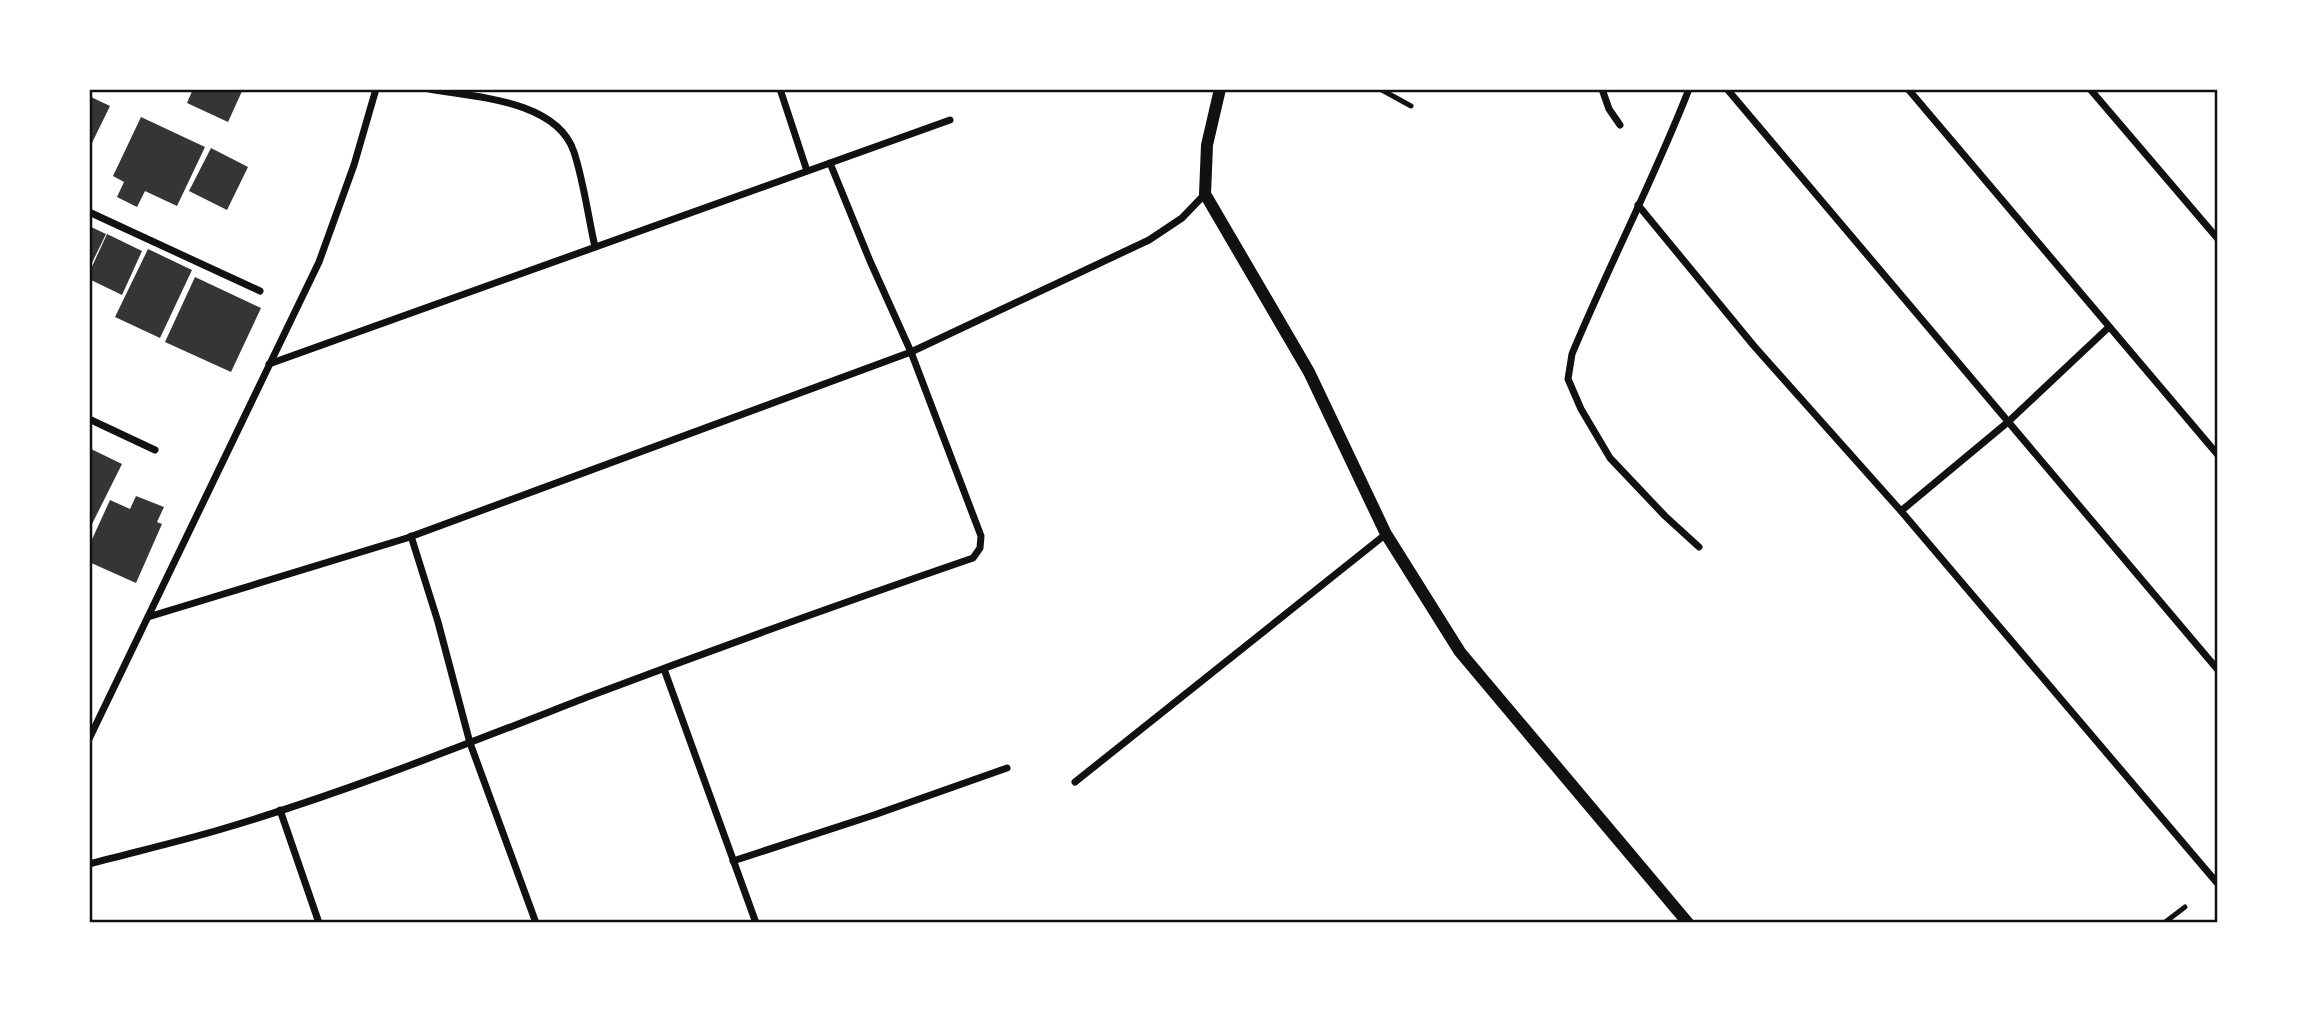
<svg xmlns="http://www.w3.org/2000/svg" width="2307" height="1012" font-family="'Exo 2',sans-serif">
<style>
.building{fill:#353535}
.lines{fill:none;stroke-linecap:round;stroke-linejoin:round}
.service{stroke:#111;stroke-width:5}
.minor{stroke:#111;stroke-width:7}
.tertiary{stroke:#111;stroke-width:12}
.neatline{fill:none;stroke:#111;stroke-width:2.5}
</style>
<rect width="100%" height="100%" fill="#fff"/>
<g class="building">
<polygon points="193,89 243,89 228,122 187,103"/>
<polygon points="89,96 110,106 89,149"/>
<polygon points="141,117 205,147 177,206 145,191 137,207 117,197 124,182 113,176"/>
<polygon points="211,148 248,167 227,210 189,191"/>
<polygon points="89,226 106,234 89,269"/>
<polygon points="107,234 142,251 122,295 89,279 89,273"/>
<polygon points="148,249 192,270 160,338 115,317"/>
<polygon points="195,277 261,308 231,372 165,342"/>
<polygon points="89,448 122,464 89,530"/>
<polygon points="136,496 164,507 157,522 162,524 136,583 89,562 89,546 110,500 130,509"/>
</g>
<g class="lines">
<g class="service">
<polyline points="1380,89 1411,106"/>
<polyline points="2164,923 2185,907"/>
</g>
<g class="minor">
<path d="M429 89C474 97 557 100 574 152 584 183 588 216 595 247"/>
<polyline points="780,89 807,171"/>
<polyline points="1602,89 1609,109 1620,125"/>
<path d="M1689 89C1654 179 1609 265 1572 354L1568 379 1581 409 1610 458 1665 516 1699 547"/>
<polyline points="1727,89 2218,670"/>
<polyline points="1908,89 2218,455"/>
<polyline points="2090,89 2218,239"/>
<polyline points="1638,205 1754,346 1901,511 2218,884"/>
<polyline points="89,212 260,291"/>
<polyline points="269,364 950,120"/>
<polyline points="89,419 155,450"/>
<polyline points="1901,511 2008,422 2109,327"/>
<polyline points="411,536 438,622 470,743 536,923"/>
<polyline points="148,617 407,538 911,352 1149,240 1182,218 1205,194"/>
<polyline points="664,669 756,923"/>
<polyline points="89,739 319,262 354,165 376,89"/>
<polyline points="1075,782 1386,534"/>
<polyline points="280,810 319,923"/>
<polyline points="733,861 874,815 1007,768"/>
<path d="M89 864C134 852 178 842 222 829 347 792 469 743 590 696 717 648 845 602 973 558L980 548 981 536 911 352 870 261 830 163"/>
</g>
<polyline class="tertiary" points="1220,89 1207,145 1205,194 1309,372 1386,534 1460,652 1688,923"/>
</g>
<rect width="2307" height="1012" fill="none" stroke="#ffffff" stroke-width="182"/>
<rect x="91" y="91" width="2125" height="830" class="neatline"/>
</svg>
